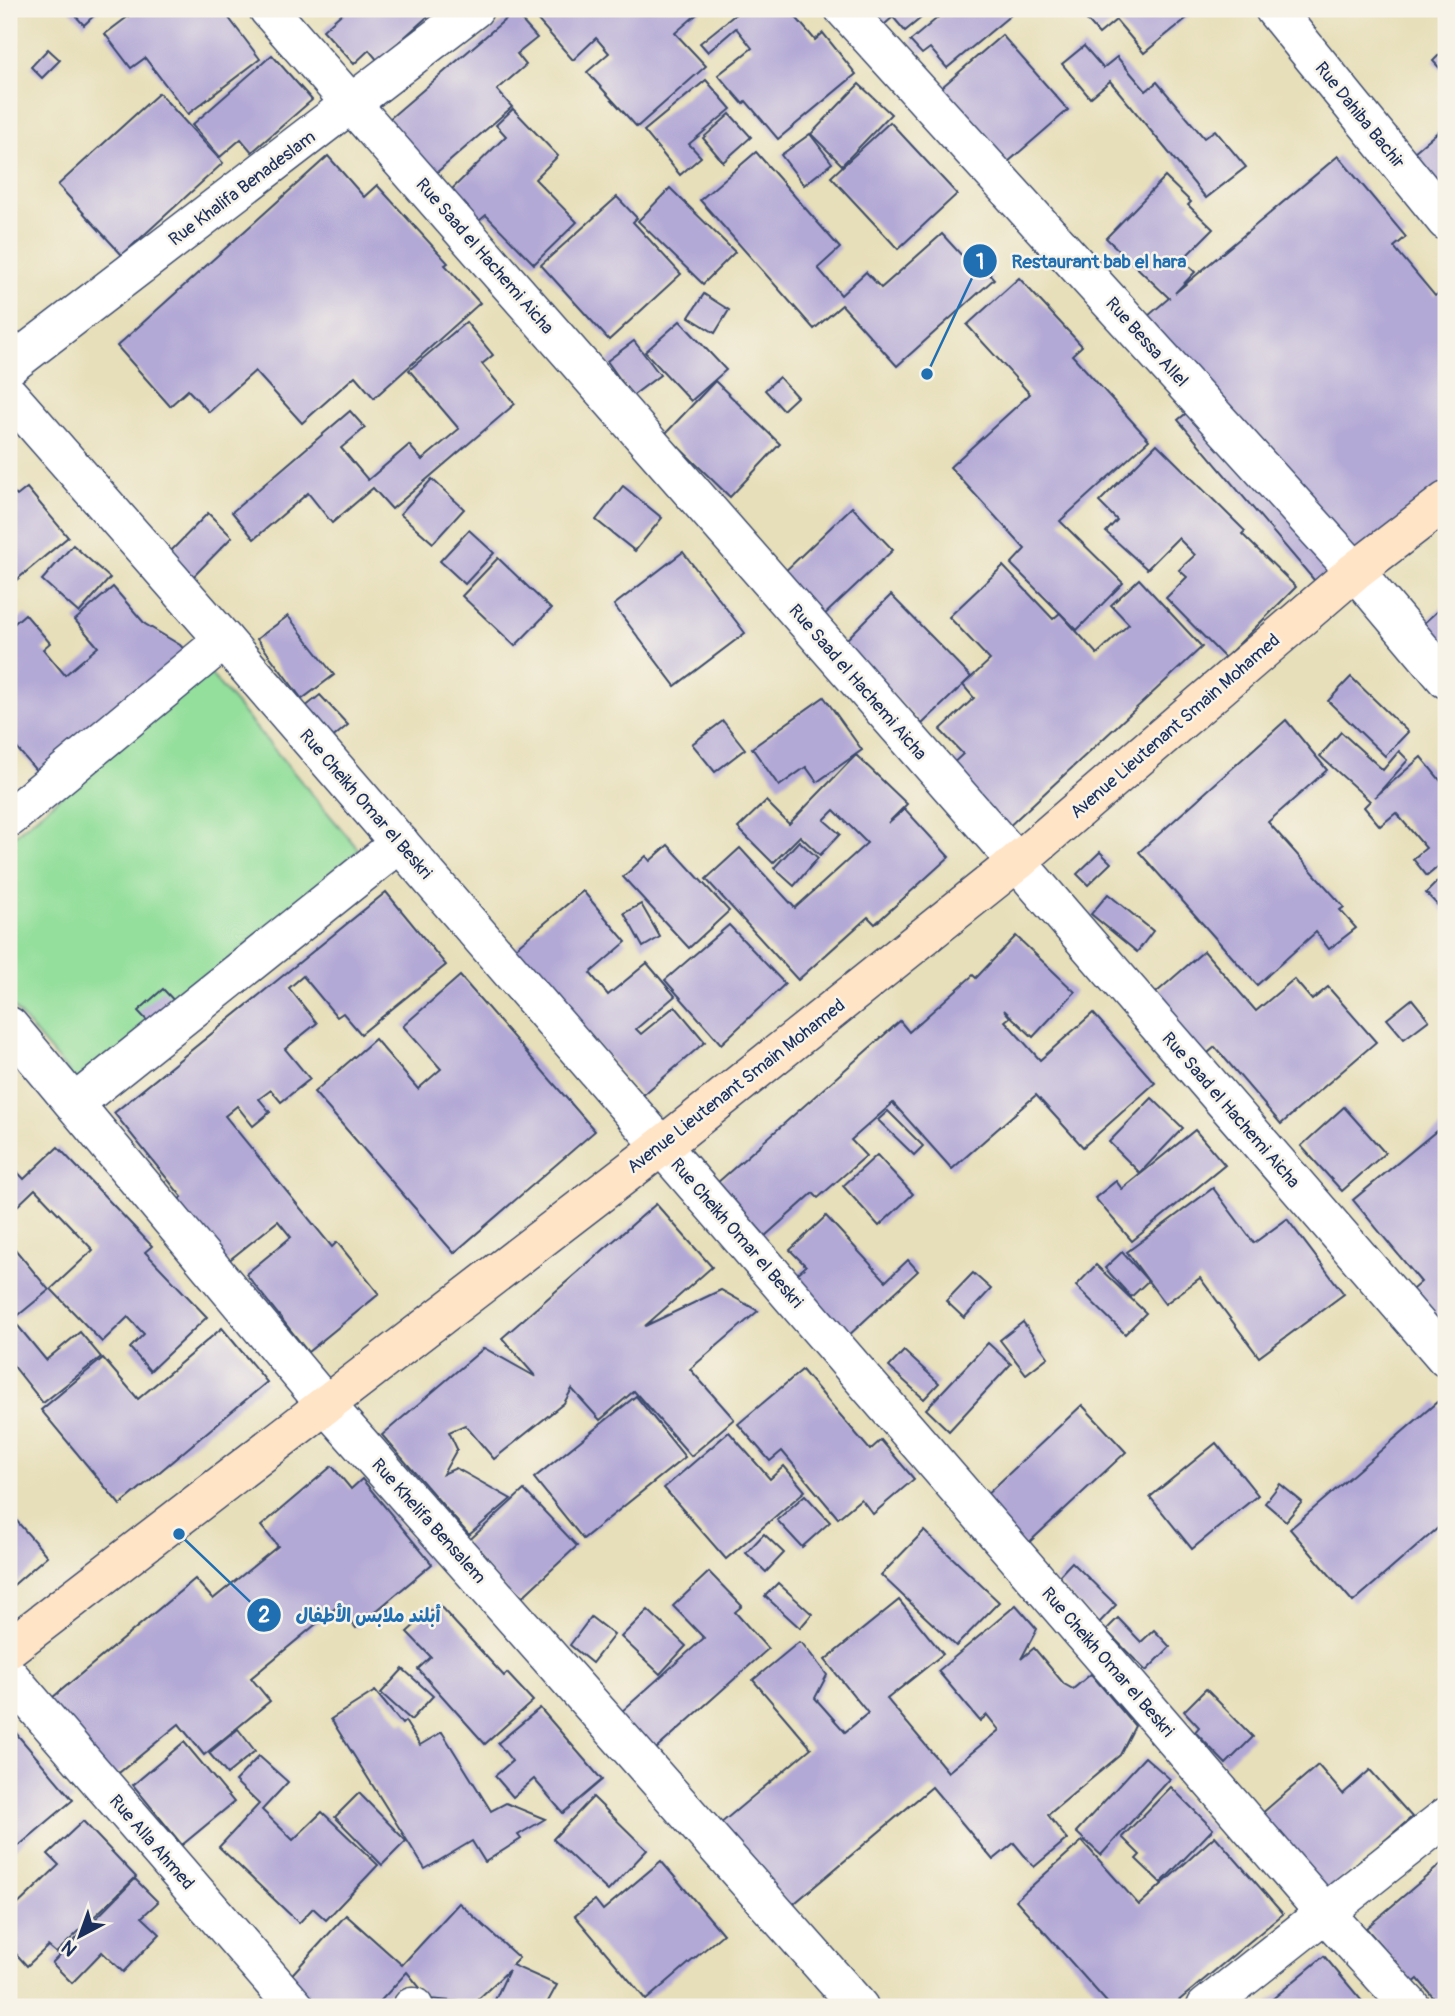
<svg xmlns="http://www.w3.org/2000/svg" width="1455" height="2016" font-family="Pangolin,'Playpen Sans Arabic',sans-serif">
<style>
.green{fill:#94df9c;stroke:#58877d;stroke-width:2}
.building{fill:#b3a9d6}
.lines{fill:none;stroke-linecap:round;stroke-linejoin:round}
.street-casing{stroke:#3a496c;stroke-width:41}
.secondary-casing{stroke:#3a496c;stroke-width:41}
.street{stroke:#fff;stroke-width:38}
.secondary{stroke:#ffe4c6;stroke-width:38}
.labels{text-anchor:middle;stroke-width:5;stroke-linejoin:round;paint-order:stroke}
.street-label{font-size:18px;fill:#1b2f5e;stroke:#f7f3e8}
.leader{fill:none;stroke:#1f6fb2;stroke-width:2.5}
.callout-dot{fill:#1f6fb2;stroke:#f7f3e8;stroke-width:2.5}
.mark-label{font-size:21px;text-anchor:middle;font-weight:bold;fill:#fff}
.callout-label{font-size:19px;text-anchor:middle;font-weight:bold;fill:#1f6fb2;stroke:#f7f3e8;stroke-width:5;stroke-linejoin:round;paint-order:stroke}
</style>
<rect width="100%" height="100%" fill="#f7f3e8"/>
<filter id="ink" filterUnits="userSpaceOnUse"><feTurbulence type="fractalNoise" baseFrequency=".0143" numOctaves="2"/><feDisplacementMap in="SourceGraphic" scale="14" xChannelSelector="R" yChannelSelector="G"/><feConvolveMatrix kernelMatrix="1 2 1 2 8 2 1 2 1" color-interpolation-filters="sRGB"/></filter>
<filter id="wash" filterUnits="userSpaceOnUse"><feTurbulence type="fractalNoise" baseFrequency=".00686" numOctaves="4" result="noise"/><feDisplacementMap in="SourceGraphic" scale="28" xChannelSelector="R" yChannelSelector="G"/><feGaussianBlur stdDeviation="1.57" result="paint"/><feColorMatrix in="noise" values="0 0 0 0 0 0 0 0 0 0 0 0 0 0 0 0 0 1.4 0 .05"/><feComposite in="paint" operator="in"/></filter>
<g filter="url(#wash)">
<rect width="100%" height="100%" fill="#e7dfb9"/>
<polygon class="green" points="208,671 359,850 80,1086 9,1002 9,840"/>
<g id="blocks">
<g class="building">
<polygon points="69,9 101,9 84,25"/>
<polygon points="138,9 222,9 260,59 188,114 145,58 131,68 105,34"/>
<polygon points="347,9 436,9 378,61 369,50 354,64 323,30"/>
<polygon points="528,9 703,9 675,33 706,66 637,127 587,72 609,53 596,38 573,60"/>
<polygon points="742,9 789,9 815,40 823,33 856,74 778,139 746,101 743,104 718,75 752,48 736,28 708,52 700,43"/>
<polygon points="862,9 932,9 905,31 893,17 877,31"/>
<polygon points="948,9 1018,9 947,68 930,48 922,54 910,41"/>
<polygon points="1077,9 1198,9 1144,53 1116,20 1099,34"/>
<polygon points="514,12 537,38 517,54 526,65 497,90 512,107 428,180 381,126"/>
<polygon points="1002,35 1068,110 993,175 927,100"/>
<polygon points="1084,46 1103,68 1117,57 1146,91 1157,82 1204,138 1215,130 1246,167 1206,198 1110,81 1090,98 1062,64"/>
<polygon points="1446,48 1446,75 1433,61"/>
<polygon points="48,49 60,60 42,78 31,67"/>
<polygon points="272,55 312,100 252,152 241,139 220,157 192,125"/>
<polygon points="706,80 731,109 689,144 701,157 680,175 644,131"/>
<polygon points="859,84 891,114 842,165 811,134"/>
<polygon points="159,93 223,163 122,255 58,185"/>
<polygon points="513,109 558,156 535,179 577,222 534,264 486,215 479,221 449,192 506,136 496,125"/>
<polygon points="730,114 751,137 723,162 703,138"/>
<polygon points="890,122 957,194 898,249 831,177"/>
<polygon points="1446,125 1446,216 1401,163"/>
<polygon points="810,134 832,163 804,185 781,155"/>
<polygon points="756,152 840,248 818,268 841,295 866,272 881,288 942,234 964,258 970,252 994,279 897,366 842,305 814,329 700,200"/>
<polygon points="328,156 364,197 377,185 448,263 445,265 480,303 374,398 355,376 302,423 255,371 209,412 188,390 170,406 117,346"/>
<polygon points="1338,156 1406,237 1394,247 1435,296 1443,290 1446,294 1446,481 1320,587 1178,420 1206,397 1141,322 1169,298 1106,238 1165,177 1191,202 1188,205 1213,229 1182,260 1195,272 1175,293"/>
<polygon points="670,188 735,252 703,284 638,221"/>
<polygon points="617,197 637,218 633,222 681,274 609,340 541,265"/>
<polygon points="1019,278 1082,346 1072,355 1149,440 1060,521 1123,583 1077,630 1011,564 1025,549 950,467 1030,394 967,325"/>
<polygon points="704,294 729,310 715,333 689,317"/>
<polygon points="680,321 726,370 691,401 645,352"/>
<polygon points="466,322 493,355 482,364 515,404 392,509 373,488 332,523 308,493 254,539 232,512 350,411 365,428 341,448 368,480 409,445 422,460 459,429 409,370"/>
<polygon points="634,341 660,375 632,396 607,361"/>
<polygon points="779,377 797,397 783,410 765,390"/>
<polygon points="715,381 780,444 730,497 665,434"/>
<polygon points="1157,444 1245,531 1242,534 1296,587 1225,658 1166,598 1187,577 1179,570 1195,555 1178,538 1147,569 1106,532 1117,520 1099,502"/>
<polygon points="432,479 464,509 433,543 400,514"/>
<polygon points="623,486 662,518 635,551 596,520"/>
<polygon points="9,487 17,496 27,488 68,537 9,586"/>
<polygon points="852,507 893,550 820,619 779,577"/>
<polygon points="208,513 232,537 191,579 167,555"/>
<polygon points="469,530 494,553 465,584 440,561"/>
<polygon points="73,545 110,578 79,613 42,580"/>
<polygon points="683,552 745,633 675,686 614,605"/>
<polygon points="498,558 551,609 515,646 462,596"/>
<polygon points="1003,566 1053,619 1060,613 1097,654 1129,624 1111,605 1139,579 1202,647 1005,830 948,768 963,754 940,730 974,698 963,685 990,660 949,617"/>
<polygon points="113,587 145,624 180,645 191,657 45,781 9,739 9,628 25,614 50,643 43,649 65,675 98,647 75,620"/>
<polygon points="891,595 971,677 922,724 843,643"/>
<polygon points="1446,603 1446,692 1402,643"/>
<polygon points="288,616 334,675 302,699 257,639"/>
<polygon points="1351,677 1408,732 1385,756 1328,701"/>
<polygon points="320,695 348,725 331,739 304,708"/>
<polygon points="824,697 862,750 817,782 806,767 779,786 752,748"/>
<polygon points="1286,720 1327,770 1268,822 1344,907 1340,910 1356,928 1329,949 1316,932 1257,985 1139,852"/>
<polygon points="723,721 745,749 715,772 692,744"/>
<polygon points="1341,732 1383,770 1399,751 1408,760 1375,797 1421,757 1444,785 1446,784 1446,860 1427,876 1413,859 1426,848 1396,813 1380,826 1364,807 1370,801 1320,756"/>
<polygon points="856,755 907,804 888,823 905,809 949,857 875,924 868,917 798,980 706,879 740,848 795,908 867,843 834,810 824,820 840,834 820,855 800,836 773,863 738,828 766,801 789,824"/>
<polygon points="799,841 818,858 794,886 774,868"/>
<polygon points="668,845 729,911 689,948 623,877 646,856 650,861"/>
<polygon points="1100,852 1111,863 1088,885 1077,874"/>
<polygon points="1446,873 1446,914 1426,893"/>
<polygon points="583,891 626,942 590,973 608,995 647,963 675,996 636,1029 641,1034 675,1006 705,1042 642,1096 514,949"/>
<polygon points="386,892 446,965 361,1034 343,1013 337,1017 303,976 289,988 317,1023 285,1049 310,1079 281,1102 271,1090 259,1099 270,1112 253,1126 237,1106 225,1116 332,1247 337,1242 379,1294 308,1352 246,1274 291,1237 278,1221 217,1270 167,1209 182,1197 114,1113"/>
<polygon points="1108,894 1153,931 1137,952 1091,914"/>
<polygon points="641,904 660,937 643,947 624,913"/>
<polygon points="729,925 785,984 721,1044 665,980"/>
<polygon points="1016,936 1075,992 1033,1037 1004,1010 1010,1017 1005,1021 1040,1060 1093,1013 1155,1083 1083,1147 1036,1095 952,1169 893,1103 851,1140 866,1156 818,1198 813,1193 765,1236 717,1183 900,1021 909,1032 973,975 976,978"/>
<polygon points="1204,951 1256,1011 1294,979 1312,1000 1328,987 1376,1042 1281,1124 1215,1047 1202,1058 1150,998"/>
<polygon points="460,976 595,1131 454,1253 314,1092 375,1039 418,1089 441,1069 403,1026"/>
<polygon points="163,989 179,1006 154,1028 138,1011"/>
<polygon points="1412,999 1429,1020 1404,1039 1387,1019"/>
<polygon points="1152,1098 1183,1128 1140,1173 1109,1142"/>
<polygon points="1344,1107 1385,1153 1342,1191 1301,1146"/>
<polygon points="888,1111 923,1146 914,1155 878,1120"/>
<polygon points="1446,1123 1446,1344 1406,1295 1421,1282 1353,1200"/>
<polygon points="1195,1130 1225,1165 1132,1241 1095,1198 1116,1181 1122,1189"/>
<polygon points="58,1147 152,1246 145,1252 207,1317 150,1371 130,1348 144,1334 128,1317 102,1342 51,1289 93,1250 35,1189 9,1214 9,1163 24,1179"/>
<polygon points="877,1155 913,1194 879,1226 843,1186"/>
<polygon points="1213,1188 1254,1243 1287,1219 1344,1294 1259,1357 1200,1278 1165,1304 1127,1252"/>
<polygon points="656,1204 712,1267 645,1326 721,1290 758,1311 690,1369 734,1419 691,1456 634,1391 600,1420 572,1389 564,1403 494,1459 465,1425 449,1432 457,1449 443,1474 456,1468 511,1499 469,1535 382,1435 484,1348 536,1377 502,1338"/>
<polygon points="826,1216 886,1281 908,1260 918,1271 847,1337 792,1279 806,1266 790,1250"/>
<polygon points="9,1242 49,1290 9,1323"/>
<polygon points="1122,1252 1148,1281 1131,1297 1105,1268"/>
<polygon points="1096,1265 1146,1313 1125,1334 1076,1286"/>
<polygon points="973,1273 991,1289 964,1318 946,1301"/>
<polygon points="1023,1322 1048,1357 1026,1374 1000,1340"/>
<polygon points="18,1326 46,1360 80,1332 101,1357 43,1403 9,1360 9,1333"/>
<polygon points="222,1328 267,1382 120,1505 41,1410 103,1358 138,1399"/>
<polygon points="988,1343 1011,1364 949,1431 926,1409"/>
<polygon points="904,1351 939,1383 924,1399 889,1367"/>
<polygon points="802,1370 870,1450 881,1440 914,1479 873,1514 861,1499 838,1518 782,1451 770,1461 738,1424"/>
<polygon points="636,1396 685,1457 583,1539 534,1478"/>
<polygon points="1437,1402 1446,1413 1446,1521 1353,1602 1290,1529"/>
<polygon points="1082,1405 1126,1452 1024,1547 981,1500"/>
<polygon points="729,1432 770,1479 784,1466 805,1491 726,1559 664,1488"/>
<polygon points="1216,1443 1258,1495 1192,1549 1150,1497"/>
<polygon points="332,1466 351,1489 362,1479 432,1564 356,1628 338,1606 251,1678 270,1701 204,1755 179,1724 109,1781 46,1703 195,1579 213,1599 278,1546 261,1526"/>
<polygon points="1280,1484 1302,1502 1286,1521 1265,1503"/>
<polygon points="524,1490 577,1546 517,1602 464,1545"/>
<polygon points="805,1495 830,1522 802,1547 777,1520"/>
<polygon points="9,1512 47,1556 9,1589"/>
<polygon points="924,1531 999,1602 956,1646 881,1575"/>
<polygon points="764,1534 784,1553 766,1572 746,1553"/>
<polygon points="1072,1562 1116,1605 1099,1623 1055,1580"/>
<polygon points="709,1572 742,1606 735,1612 768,1649 646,1758 612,1720 704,1638 673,1606"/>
<polygon points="778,1583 812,1614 800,1628 765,1596"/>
<polygon points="899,1600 943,1654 887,1699 948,1772 999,1730 987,1715 980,1721 938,1671 1016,1605 1037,1629 1021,1659 1034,1648 1064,1684 1073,1689 1091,1674 1135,1726 1120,1755 1048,1815 1067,1839 1034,1867 1014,1843 993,1860 932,1787 790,1907 720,1824 811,1748 753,1680 799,1642 802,1643 827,1675 815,1698 845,1732 868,1713 825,1660"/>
<polygon points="438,1604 504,1676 507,1673 533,1701 485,1744 418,1669 431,1657 407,1632"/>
<polygon points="648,1610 686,1646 660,1674 621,1637"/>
<polygon points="591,1617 614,1635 592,1663 570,1645"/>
<polygon points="1118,1618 1141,1642 1154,1630 1170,1647 1146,1671 1106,1630"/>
<polygon points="403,1669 433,1696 411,1720 381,1693"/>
<polygon points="1206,1689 1253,1737 1226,1764 1195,1732 1199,1727 1184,1711"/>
<polygon points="375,1691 402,1724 405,1721 420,1745 442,1732 491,1811 506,1803 545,1819 518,1835 521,1839 485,1862 472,1841 425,1869 331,1719"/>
<polygon points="540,1708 602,1780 563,1813 534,1779 513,1797 495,1776 512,1761 498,1743"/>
<polygon points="9,1725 73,1800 15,1849 9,1842"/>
<polygon points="238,1729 255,1751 227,1774 209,1753"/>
<polygon points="184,1742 234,1802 182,1845 133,1785"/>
<polygon points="259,1756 288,1782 262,1810 293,1840 322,1812 378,1865 326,1920 313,1908 299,1923 219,1847 259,1804 235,1781"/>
<polygon points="1145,1757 1170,1779 1101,1855 1076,1832"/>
<polygon points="1318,1765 1343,1794 1370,1770 1412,1817 1326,1891 1260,1815"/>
<polygon points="1171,1787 1213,1829 1161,1883 1136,1859 1140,1855 1122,1837"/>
<polygon points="359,1793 406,1841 382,1865 335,1817"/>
<polygon points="593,1797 647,1850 608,1891 553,1839"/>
<polygon points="83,1821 136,1877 56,1953 48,1946 27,1966 9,1946 9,1913 59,1865 48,1854"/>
<polygon points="1215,1836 1283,1914 1171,2007 1111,2007 1016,1900 1082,1841 1139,1905"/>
<polygon points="1446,1860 1446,2007 1441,2007 1418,1979 1413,1983 1366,1928"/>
<polygon points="661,1861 723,1934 646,2000 575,1916 595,1900 603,1910"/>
<polygon points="135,1879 158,1902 142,1917 160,1934 123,1972 102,1952 72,1983 52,1963"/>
<polygon points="459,1903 519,1958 512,1965 557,1985 545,2007 494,2002 509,1970 474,2003 429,1999 407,1972 375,2007 315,2007 286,1981 346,1915 402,1965"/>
<polygon points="1324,1956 1367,2007 1263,2007"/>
</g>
</g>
</g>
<g filter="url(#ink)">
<use href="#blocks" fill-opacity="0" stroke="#3a496c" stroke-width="2"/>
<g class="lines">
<g class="street-casing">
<g id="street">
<polyline points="268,9 1017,862 1446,1358"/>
<polyline points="844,9 1355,571 1446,679"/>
<polyline points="1274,9 1446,221"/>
<polyline points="9,366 474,9"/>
<polyline points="9,395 224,640 1324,1912 1411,2007"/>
<polyline points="9,818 224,640"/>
<polyline points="9,1026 326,1405 859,2007"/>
<polyline points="75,1103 400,843"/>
<polyline points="9,1676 295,2007"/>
<polyline points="412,2007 414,2007"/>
<polyline points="1206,2007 1446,1817"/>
</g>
</g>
<g class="secondary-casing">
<polyline id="secondary" points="9,1648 662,1146 1017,862 1355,571 1446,501"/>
</g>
<use href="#street" class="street"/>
<use href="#secondary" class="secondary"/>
</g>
</g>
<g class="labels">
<g class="street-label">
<text transform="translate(1360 115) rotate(51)" y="6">Rue Dahiba Bachir</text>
<text transform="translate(242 188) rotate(-37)" y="6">Rue Khalifa Benadeslam</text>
<text transform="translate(485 256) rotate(49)" y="6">Rue Saad el Hachemi Aicha</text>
<text transform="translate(1147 342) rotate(48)" y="6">Rue Bessa Allel</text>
<text transform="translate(858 682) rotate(49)" y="6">Rue Saad el Hachemi Aicha</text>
<text transform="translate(1175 726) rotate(-41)" y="6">Avenue Lieutenant Smain Mohamed</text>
<text transform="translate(366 804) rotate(49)" y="6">Rue Cheikh Omar el Beskri</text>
<text transform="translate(736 1086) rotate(-38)" y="6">Avenue Lieutenant Smain Mohamed</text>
<text transform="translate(1231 1110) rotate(49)" y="6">Rue Saad el Hachemi Aicha</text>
<text transform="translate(737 1233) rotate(49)" y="6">Rue Cheikh Omar el Beskri</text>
<text transform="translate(429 1521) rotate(48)" y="6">Rue Khelifa Bensalem</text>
<text transform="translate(1108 1662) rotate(49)" y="6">Rue Cheikh Omar el Beskri</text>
<text transform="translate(152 1842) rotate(49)" y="6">Rue Alla Ahmed</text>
</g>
</g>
<path class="leader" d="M927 374L980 261M179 1534L264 1615"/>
<g class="callout-dot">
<circle cx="927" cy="374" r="7"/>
<circle cx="179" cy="1534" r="7"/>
<circle cx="980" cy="261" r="18"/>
<circle cx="264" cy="1615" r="18"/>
</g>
<g class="mark-label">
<text x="980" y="269">1</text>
<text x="264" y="1622">2</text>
</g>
<g class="callout-label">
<text x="1099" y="268">Restaurant bab el hara</text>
<text x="368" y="1622">أبلند ملابس اﻷطفال</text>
</g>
<rect width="1455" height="2016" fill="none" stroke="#f7f3e8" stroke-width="35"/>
<g transform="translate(80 1936) rotate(221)" stroke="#f7f3e8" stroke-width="5" paint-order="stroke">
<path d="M0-5L12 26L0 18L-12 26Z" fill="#1b2f5e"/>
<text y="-10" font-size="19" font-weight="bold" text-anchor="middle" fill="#1b2f5e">N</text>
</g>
</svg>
